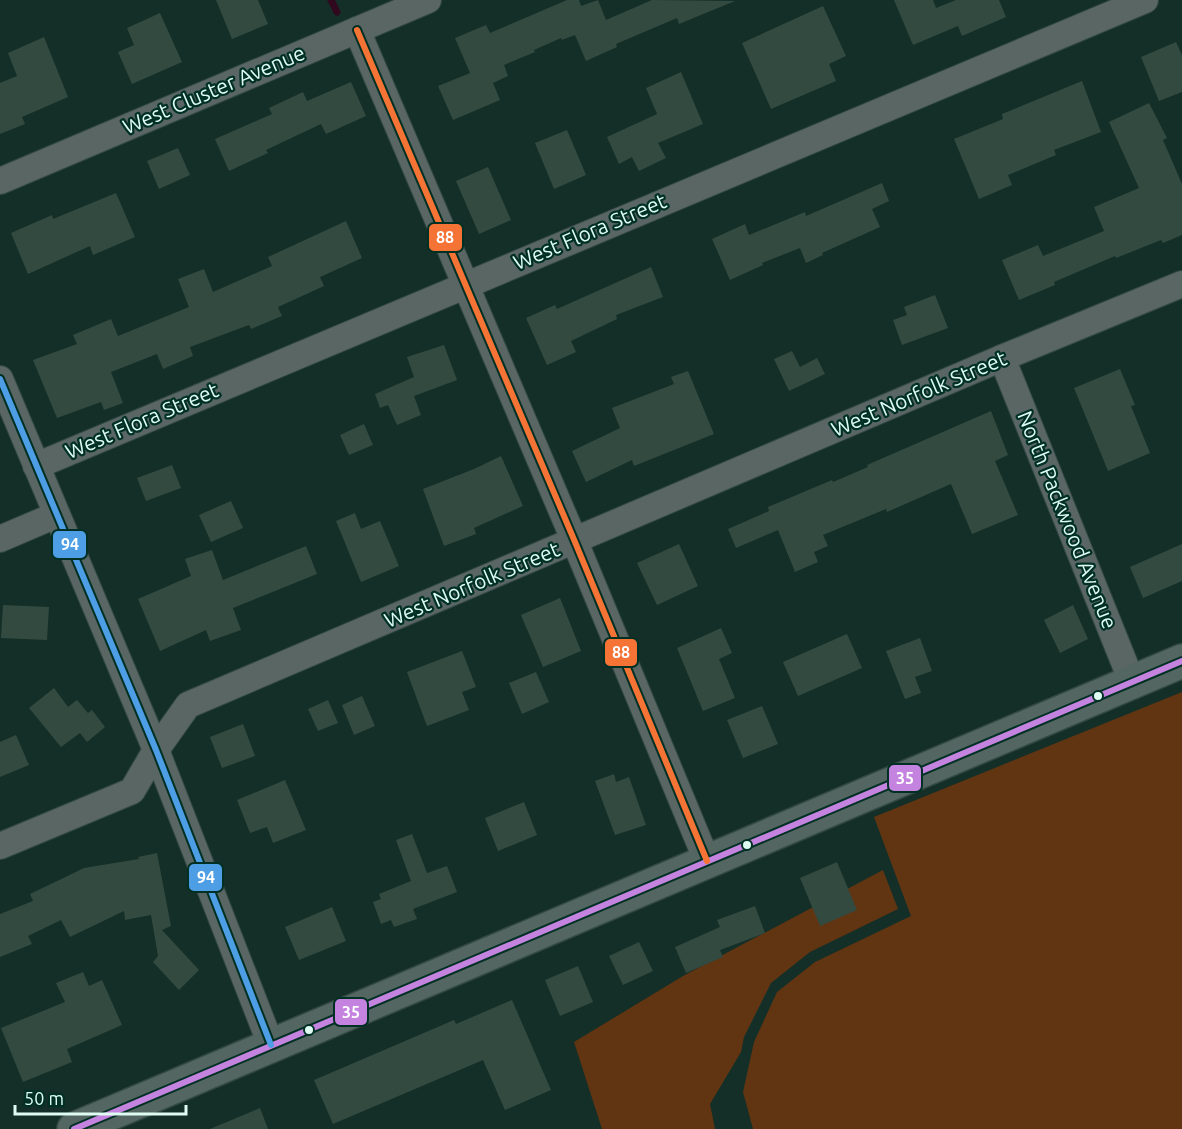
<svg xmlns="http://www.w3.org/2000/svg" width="1182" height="1129" font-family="Ubuntu,sans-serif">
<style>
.green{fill:#613511}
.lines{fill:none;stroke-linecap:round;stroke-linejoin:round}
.stream{stroke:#31091f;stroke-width:7}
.building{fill:#334a40}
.minor-casing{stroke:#334943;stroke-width:28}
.major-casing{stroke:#334943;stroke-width:36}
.minor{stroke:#596663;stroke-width:26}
.major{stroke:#546661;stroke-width:33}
.bus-1-casing{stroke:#003024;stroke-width:10}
.bus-2-casing{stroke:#003024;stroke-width:10}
.bus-3-casing{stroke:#003024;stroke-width:10}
.bus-1{stroke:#c483df;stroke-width:6}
.bus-2{stroke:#f57335;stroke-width:6}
.bus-3{stroke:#4d9ee5;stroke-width:6}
.bus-dot{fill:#defcf2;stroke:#003024;stroke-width:2}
.labels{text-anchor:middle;stroke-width:4.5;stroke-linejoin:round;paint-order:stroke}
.street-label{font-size:21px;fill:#defcf2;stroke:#003024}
.line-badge{stroke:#003024;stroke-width:2}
.badge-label{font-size:16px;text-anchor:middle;font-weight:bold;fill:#fff}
</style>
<rect width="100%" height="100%" fill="#142f28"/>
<g class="green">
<polygon points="1182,692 1182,1129 753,1129 743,1092 754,1042 777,992 815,962 911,916 874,817"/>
<polygon points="883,870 898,909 810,952 771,983 744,1037 741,1052 710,1104 715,1129 602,1129 574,1042 683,976"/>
</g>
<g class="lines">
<polyline class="stream" points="331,0 337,12"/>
</g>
<g class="building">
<polygon points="216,0 258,0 268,24 232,39"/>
<polygon points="567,0 579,0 581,6 598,0 606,20 652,0 735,1 679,24 677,18 616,44 617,47 586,61 575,35 562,40 561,38 534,50 535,52 504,65 508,76 493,83 500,100 453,120 438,86 470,73 455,38 486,25 490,33"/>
<polygon points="894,0 933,0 936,8 956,0 999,0 1006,17 962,36 958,26 913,45"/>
<polygon points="823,6 846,56 829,64 836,81 771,109 742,43"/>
<polygon points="160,13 182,62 132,84 118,52 134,45 127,28"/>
<polygon points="44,37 68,97 22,117 25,124 0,134 0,83 17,76 8,53"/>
<polygon points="1176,42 1182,55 1182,92 1159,101 1141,57"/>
<polygon points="681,72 703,124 658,143 666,158 639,171 632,157 619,164 607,137 657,114 646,88"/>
<polygon points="1082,81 1101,132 1054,150 1056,155 1008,175 1012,185 979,199 954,139 1003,119 1002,114"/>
<polygon points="351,82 366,116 326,134 321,124 266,150 268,153 229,171 215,139 272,114 269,108 303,92 307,101"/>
<polygon points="1149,103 1167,138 1163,140 1182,184 1182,235 1163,243 1161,240 1116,258 1115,256 1054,282 1055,285 1019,300 1002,260 1038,245 1043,256 1104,231 1094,207 1139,188 1109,122"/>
<polygon points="567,130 586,175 554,189 535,143"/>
<polygon points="178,148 190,175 159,189 147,161"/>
<polygon points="488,167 511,220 479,234 456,181"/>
<polygon points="882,183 889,201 872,209 880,227 822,253 823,255 806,263 800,248 762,263 763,265 730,280 712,239 745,224 749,235 805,212 806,216"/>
<polygon points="116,193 135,237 93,255 90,246 28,274 11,233 52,215 53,219"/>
<polygon points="346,221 362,258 320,277 324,286 278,307 282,316 251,329 249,325 190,347 193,356 163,369 157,354 111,372 123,403 104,410 101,402 57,418 33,360 77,344 73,335 111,319 118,336 189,307 178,279 204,269 213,292 272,266 268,257"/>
<polygon points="651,267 663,297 616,315 617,319 571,341 576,352 547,365 526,318 555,305 557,309"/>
<polygon points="935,295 948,328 902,345 893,320 907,315 904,307"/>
<polygon points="444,345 457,380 414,396 421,415 397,425 388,405 380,408 375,394 414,377 407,357"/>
<polygon points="792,351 800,367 817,358 825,374 789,391 774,359"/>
<polygon points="1120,369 1135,405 1131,406 1150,453 1108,471 1074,388"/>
<polygon points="688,371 714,434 634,466 632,460 586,482 572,451 620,428 612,408 674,384 671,377"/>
<polygon points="991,411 1008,455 995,461 1018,515 972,534 951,484 887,512 886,509 823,535 828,546 814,552 818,562 795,572 778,530 736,548 728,529 769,511 768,507 832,480 833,482 868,467 867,465"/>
<polygon points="364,424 373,445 349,455 340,435"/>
<polygon points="501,456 523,506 474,528 476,534 444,546 423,489 474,469"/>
<polygon points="172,465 181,488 146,501 137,478"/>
<polygon points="231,501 243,528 211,542 199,515"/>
<polygon points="355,513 361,529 380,521 399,566 361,582 336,521"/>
<polygon points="679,544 698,586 657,605 637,563"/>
<polygon points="1182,544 1182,581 1143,598 1130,567"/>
<polygon points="306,546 317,574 233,608 241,630 210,641 206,630 160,651 138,599 191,576 185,559 212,550 223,580"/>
<polygon points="560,598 581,651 543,667 521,615"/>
<polygon points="3,605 49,607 47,640 1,638"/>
<polygon points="1073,605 1088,639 1060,653 1044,620"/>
<polygon points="721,628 732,653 719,659 735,698 703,711 677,648"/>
<polygon points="847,634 862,668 798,696 783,662"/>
<polygon points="920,638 932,671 915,677 921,693 905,699 886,651"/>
<polygon points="462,651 476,687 462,692 469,710 427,726 407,672"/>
<polygon points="536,672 549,702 522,714 509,683"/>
<polygon points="54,688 68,707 77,700 88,713 92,710 105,727 87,742 80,733 61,747 29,708"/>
<polygon points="362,696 375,726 354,735 342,705"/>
<polygon points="328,700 338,723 318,731 308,709"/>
<polygon points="762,706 778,744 743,758 727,720"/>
<polygon points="243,724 255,756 222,768 210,737"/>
<polygon points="16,735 29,765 0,777 0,742"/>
<polygon points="614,774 616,782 629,777 646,825 615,835 595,781"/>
<polygon points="285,780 306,830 273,843 267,827 250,833 237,800"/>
<polygon points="524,802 537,835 498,851 485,818"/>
<polygon points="412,834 427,873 447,866 457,892 413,909 417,919 394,927 391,920 381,924 373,902 381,899 379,894 411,881 396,840"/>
<polygon points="157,853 171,926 162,930 199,970 179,990 153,962 158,956 151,915 125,920 124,911 70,937 61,920 28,936 32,944 0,957 0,914 33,901 30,894 84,868 139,859 138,857"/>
<polygon points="837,862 857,910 820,926 800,878"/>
<polygon points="755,906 765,933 720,950 723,957 686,973 675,947 720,927 717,920"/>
<polygon points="332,907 346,941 299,960 285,927"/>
<polygon points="639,942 653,971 623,985 609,956"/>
<polygon points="578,966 593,1002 560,1016 545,980"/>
<polygon points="83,972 89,986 102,980 122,1025 67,1049 72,1062 23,1082 1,1028 65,1002 56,983"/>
<polygon points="512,1000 551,1090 505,1110 483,1060 333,1124 314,1080 454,1020 456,1024"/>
<polygon points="260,1108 268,1129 210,1129"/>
</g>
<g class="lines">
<g class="minor-casing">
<g id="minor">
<polyline points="357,30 575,542 707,861"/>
<polyline points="0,181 428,0"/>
<polyline points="1002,358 1132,682"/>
<polyline points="0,379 156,750 271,1045"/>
<polyline points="36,466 1145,0"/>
<polyline points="0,539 56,515"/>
<polyline points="0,846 132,791 156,750 188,705 1002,358 1182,284"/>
</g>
</g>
<g class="major-casing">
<polyline id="major" points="74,1129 1182,661"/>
</g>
<use href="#minor" class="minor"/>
<use href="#major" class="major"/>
<g class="bus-1-casing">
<polyline id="bus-1" points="74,1129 1182,661"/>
</g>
<g class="bus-2-casing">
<polyline id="bus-2" points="357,30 575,542 707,861"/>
</g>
<g class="bus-3-casing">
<polyline id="bus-3" points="0,379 156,750 271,1045"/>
</g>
<use href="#bus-1" class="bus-1"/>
<use href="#bus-2" class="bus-2"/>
<use href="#bus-3" class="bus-3"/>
</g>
<g class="bus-dot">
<circle cx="1098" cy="696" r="5"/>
<circle cx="747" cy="845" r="5"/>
<circle cx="309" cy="1030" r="5"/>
</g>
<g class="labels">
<g class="street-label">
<text transform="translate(214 90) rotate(-23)" y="7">West Cluster Avenue</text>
<text transform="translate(590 232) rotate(-23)" y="7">West Flora Street</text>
<text transform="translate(919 394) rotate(-23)" y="7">West Norfolk Street</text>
<text transform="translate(142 421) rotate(-23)" y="7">West Flora Street</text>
<text transform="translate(1067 520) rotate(68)" y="7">North Packwood Avenue</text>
<text transform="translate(472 585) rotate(-23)" y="7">West Norfolk Street</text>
</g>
</g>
<g class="line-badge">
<rect x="428" y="223" width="35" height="29" rx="6" fill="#f57335"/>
<rect x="52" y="530" width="35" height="29" rx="6" fill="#4d9ee5"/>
<rect x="604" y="638" width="34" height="29" rx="6" fill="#f57335"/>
<rect x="888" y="764" width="34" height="28" rx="6" fill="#c483df"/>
<rect x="188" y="863" width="35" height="29" rx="6" fill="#4d9ee5"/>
<rect x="334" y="998" width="34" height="28" rx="6" fill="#c483df"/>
</g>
<g class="badge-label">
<text x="445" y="243">88</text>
<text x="70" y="550">94</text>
<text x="621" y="658">88</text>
<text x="905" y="784">35</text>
<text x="206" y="883">94</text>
<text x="351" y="1018">35</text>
</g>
<path d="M15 1105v9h171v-9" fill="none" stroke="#defcf2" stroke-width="3"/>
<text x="24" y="1105" font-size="18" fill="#defcf2" stroke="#003024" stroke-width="4.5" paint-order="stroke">50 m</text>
</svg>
